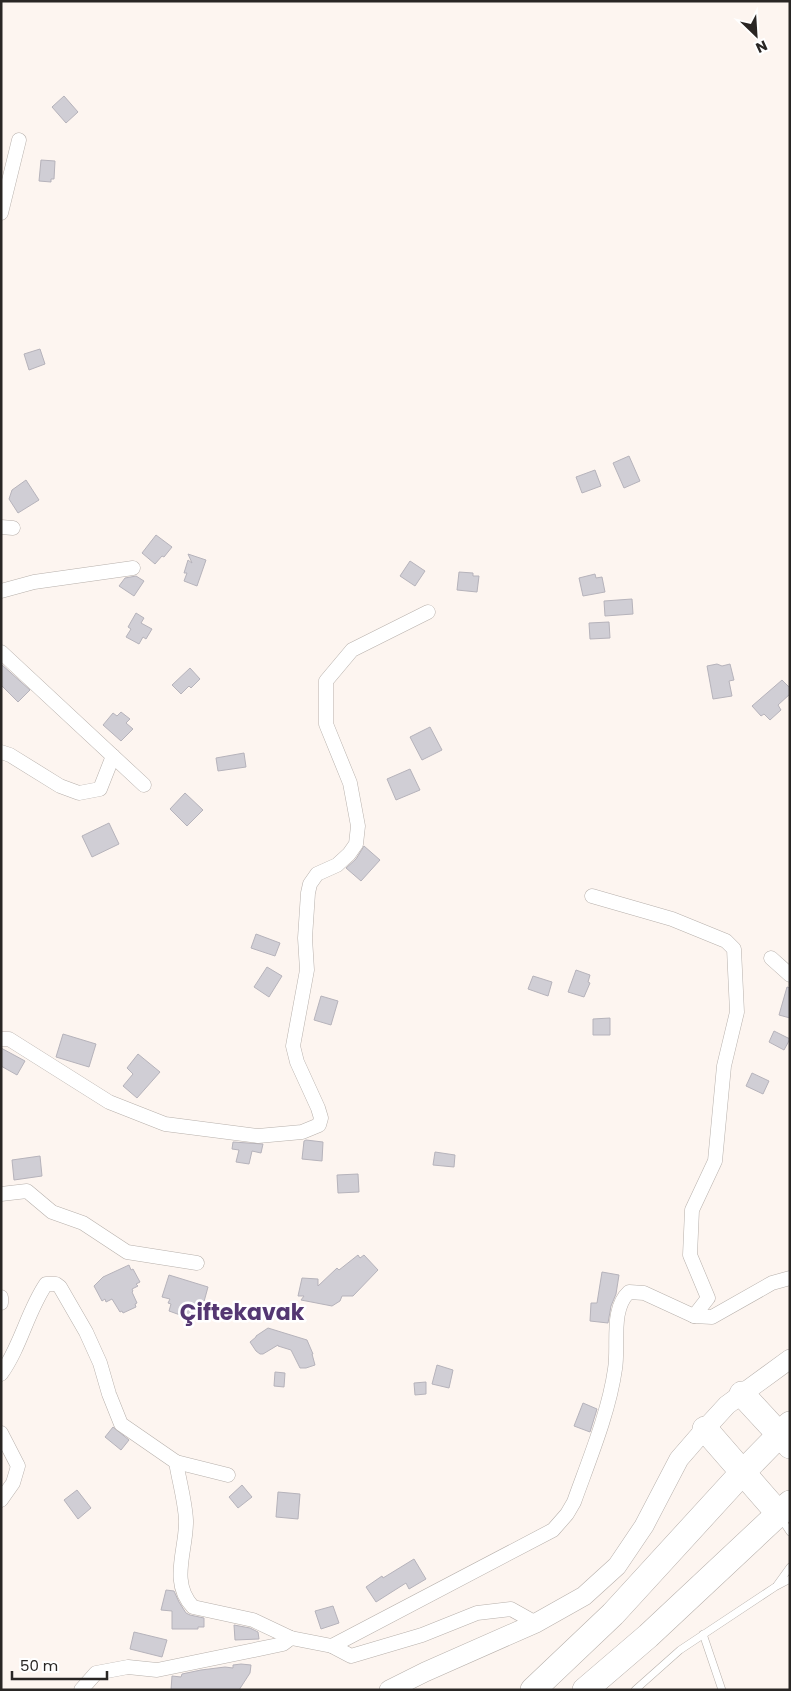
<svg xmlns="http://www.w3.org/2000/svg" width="791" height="1691" font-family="Poppins,sans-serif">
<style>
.building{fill:#d0ced5;stroke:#b6b3bb}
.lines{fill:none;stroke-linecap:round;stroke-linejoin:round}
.lane-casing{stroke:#b7b0ab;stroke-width:8}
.street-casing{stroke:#b7b0ab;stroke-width:15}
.secondary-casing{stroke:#b7b0ab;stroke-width:20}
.highway-casing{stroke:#b7b0ab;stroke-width:26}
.lane{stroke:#fff;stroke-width:7}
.street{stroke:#fff;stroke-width:14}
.secondary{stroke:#fff;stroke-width:19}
.highway{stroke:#fff;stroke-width:25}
.labels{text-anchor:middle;stroke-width:5;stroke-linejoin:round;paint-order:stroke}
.district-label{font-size:22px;font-weight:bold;fill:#543772;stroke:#fff}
</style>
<rect width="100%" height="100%" fill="#fdf5f0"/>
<g class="building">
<polygon points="64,96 78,112 66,123 52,107"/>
<polygon points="41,160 55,161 54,179 51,179 51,182 39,181"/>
<polygon points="40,349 45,364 29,370 24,354"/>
<polygon points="629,456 640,481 624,488 613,463"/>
<polygon points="595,470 601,486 582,493 576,477"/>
<polygon points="26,480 39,500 18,513 9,499 12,490"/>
<polygon points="156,535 172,547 164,557 162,556 155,564 142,553"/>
<polygon points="188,554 206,560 197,586 184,581 187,573 184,573 188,560 192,563"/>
<polygon points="410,561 425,571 415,586 400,576"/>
<polygon points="459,572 473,573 473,576 479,576 477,592 457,590"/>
<polygon points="595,574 596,578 602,577 605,592 583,596 579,578"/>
<polygon points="136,576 144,581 134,596 119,586 125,578"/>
<polygon points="632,599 633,614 605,616 604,601"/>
<polygon points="136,613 144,618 141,623 152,629 146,639 143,637 139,644 126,637 131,629 128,627"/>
<polygon points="609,622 610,638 590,639 589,623"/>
<polygon points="1,664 30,690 18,702 1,685"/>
<polygon points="717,664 722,666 730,664 734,680 729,681 732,696 713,699 707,666"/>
<polygon points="190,668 200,679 191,688 189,686 181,694 172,685"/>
<polygon points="782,680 790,688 790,694 778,705 781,710 770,720 764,714 761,716 752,706"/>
<polygon points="121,712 130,719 126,723 133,729 121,741 103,725 113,713 117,716"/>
<polygon points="430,727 442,750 422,760 410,737"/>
<polygon points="244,753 246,767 218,771 216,758"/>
<polygon points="410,769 420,790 396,800 387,779"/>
<polygon points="185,793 203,810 187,826 170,809"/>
<polygon points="109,823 119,844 92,857 82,836"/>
<polygon points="364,846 380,860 361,881 346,868 356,859"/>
<polygon points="256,934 280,943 275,956 251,948"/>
<polygon points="267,967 282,976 269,997 254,987"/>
<polygon points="576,970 590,975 588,982 590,983 584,997 568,992"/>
<polygon points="533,976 552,982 548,996 528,989"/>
<polygon points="787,987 790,988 790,1018 779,1015"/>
<polygon points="321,996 338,1001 331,1025 314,1020"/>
<polygon points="610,1018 610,1035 593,1035 593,1019"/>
<polygon points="774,1031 790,1039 784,1050 769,1042"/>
<polygon points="63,1034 96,1044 89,1067 56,1057"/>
<polygon points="1,1048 25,1061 17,1075 1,1066"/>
<polygon points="138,1054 160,1072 137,1098 123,1086 133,1074 127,1068"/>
<polygon points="752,1073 769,1081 763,1094 746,1086"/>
<polygon points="306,1140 323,1142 322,1161 302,1159 304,1141"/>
<polygon points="233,1142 263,1144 261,1153 252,1151 249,1164 236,1162 239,1150 232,1149"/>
<polygon points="435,1152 455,1155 454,1167 433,1165"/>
<polygon points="40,1156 42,1176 14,1180 12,1160"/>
<polygon points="358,1174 359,1192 338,1193 337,1175"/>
<polygon points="358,1255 360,1258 364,1255 378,1270 353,1296 342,1296 340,1301 332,1306 301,1300 304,1296 298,1296 302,1278 318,1279 318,1286 337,1268 339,1270"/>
<polygon points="129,1265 131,1270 133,1269 140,1282 136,1284 138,1286 132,1289 133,1291 132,1292 137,1303 135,1304 136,1307 123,1313 122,1311 120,1312 112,1299 106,1302 105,1299 102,1301 94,1286 103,1277"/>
<polygon points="602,1272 619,1275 616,1294 611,1306 608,1323 590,1321 591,1303 597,1303"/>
<polygon points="169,1275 208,1287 202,1309 194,1307 192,1316 184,1314 183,1316 169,1311 171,1304 168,1303 170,1299 162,1297"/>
<polygon points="268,1328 307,1340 313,1354 312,1354 315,1365 306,1368 300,1368 291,1350 278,1346 278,1345 263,1354 260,1354 256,1351 250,1342 256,1337 256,1336"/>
<polygon points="437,1365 453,1370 449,1388 432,1384"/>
<polygon points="275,1372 285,1373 284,1387 274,1386"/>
<polygon points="426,1382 426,1394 415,1395 414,1383"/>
<polygon points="583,1403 597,1409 590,1432 574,1426"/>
<polygon points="113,1427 129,1440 121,1450 105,1437"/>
<polygon points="242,1485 252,1497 238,1508 229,1497"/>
<polygon points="77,1490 91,1508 78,1519 64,1500"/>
<polygon points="278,1492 300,1494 298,1519 276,1517"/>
<polygon points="414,1559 426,1579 409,1589 406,1583 376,1602 366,1587 382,1576 383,1578"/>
<polygon points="166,1590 174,1591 179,1602 186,1613 190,1615 204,1618 204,1627 198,1627 198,1629 172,1629 172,1611 161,1610"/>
<polygon points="333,1606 339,1623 321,1629 315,1611"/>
<polygon points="234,1625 250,1628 258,1632 259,1639 235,1640"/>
<polygon points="134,1632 167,1640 162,1657 130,1649"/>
<polygon points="241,1664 251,1665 250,1673 239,1690 171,1690 172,1676 181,1677 182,1674 201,1670 225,1667 233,1668 233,1665"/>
</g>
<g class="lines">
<g class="lane-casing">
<g id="lane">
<polyline points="780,1517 790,1532"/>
<polyline points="777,1585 790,1567"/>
<polyline points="703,1634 722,1690"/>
<polyline points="635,1690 680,1650 775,1587 790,1579"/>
</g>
</g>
<g class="street-casing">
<g id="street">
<polyline points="1,213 19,140"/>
<polyline points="1,527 13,528"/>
<polyline points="1,591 34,582 133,568"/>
<polyline points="1,652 144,785"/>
<polyline points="1,752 10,755 60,786 79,793 100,789 113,756"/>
<polyline points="592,896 672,919 726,941 734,949 737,1012 724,1066 715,1161 692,1210 690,1255 708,1298 694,1316"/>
<polyline points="771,958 790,975"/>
<polyline points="1,1039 9,1039 109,1102 165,1124 258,1136 302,1132 319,1125 321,1118 318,1108 297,1062 293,1046 307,970 305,938 308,893 310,884 317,874 337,865 349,854 356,844 358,826 350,783 326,724 326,681 352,650 428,612"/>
<polyline points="1,1194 27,1191 52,1212 83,1223 127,1252 197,1263"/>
<polyline points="1,1297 1,1303"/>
<path d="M1 1374C21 1346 27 1312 46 1284H56L60 1287 86 1332 100 1363 109 1394 121 1424 176 1462 228 1475"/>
<polyline points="1,1433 18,1466 13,1483 1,1500"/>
<path d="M176 1462C179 1480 185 1501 186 1520 187 1549 169 1582 193 1607L253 1620 291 1638 332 1646 351 1656 422 1635 477 1613 511 1609 536 1623"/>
<path d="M332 1646 553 1530 567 1514 574 1502C589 1460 609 1412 615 1369 619 1346 610 1309 629 1292L644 1293 694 1316 712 1317 772 1283 790 1278"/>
<polyline points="81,1690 96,1673 128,1667 157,1670 283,1644 291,1638"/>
</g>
</g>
<g class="secondary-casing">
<polyline id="secondary" points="389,1690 425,1672 536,1623 584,1596 617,1566 644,1526 679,1459 705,1429 727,1405 790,1359"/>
</g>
<g class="highway-casing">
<g id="highway">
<polyline points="742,1394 790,1446"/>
<polyline points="705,1429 779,1514"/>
<polyline points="533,1690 613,1614 742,1473 790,1424"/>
<polyline points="585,1690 648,1636 790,1503"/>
</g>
</g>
<use href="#lane" class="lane"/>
<use href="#street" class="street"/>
<use href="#secondary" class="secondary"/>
<use href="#highway" class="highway"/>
</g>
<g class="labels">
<g class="district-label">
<text x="242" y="1320">Çiftekavak</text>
</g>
</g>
<rect width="791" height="1691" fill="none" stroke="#292624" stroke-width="5"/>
<g transform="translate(756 35) rotate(155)" stroke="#ffffff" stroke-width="4" paint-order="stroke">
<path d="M0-4L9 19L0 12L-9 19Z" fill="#292624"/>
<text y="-8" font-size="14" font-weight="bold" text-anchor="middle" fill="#292624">N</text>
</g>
<path d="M12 1671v8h95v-8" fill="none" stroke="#292624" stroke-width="2.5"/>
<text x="20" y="1671" font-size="15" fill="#292624" stroke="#ffffff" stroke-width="4" paint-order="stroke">50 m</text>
</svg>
